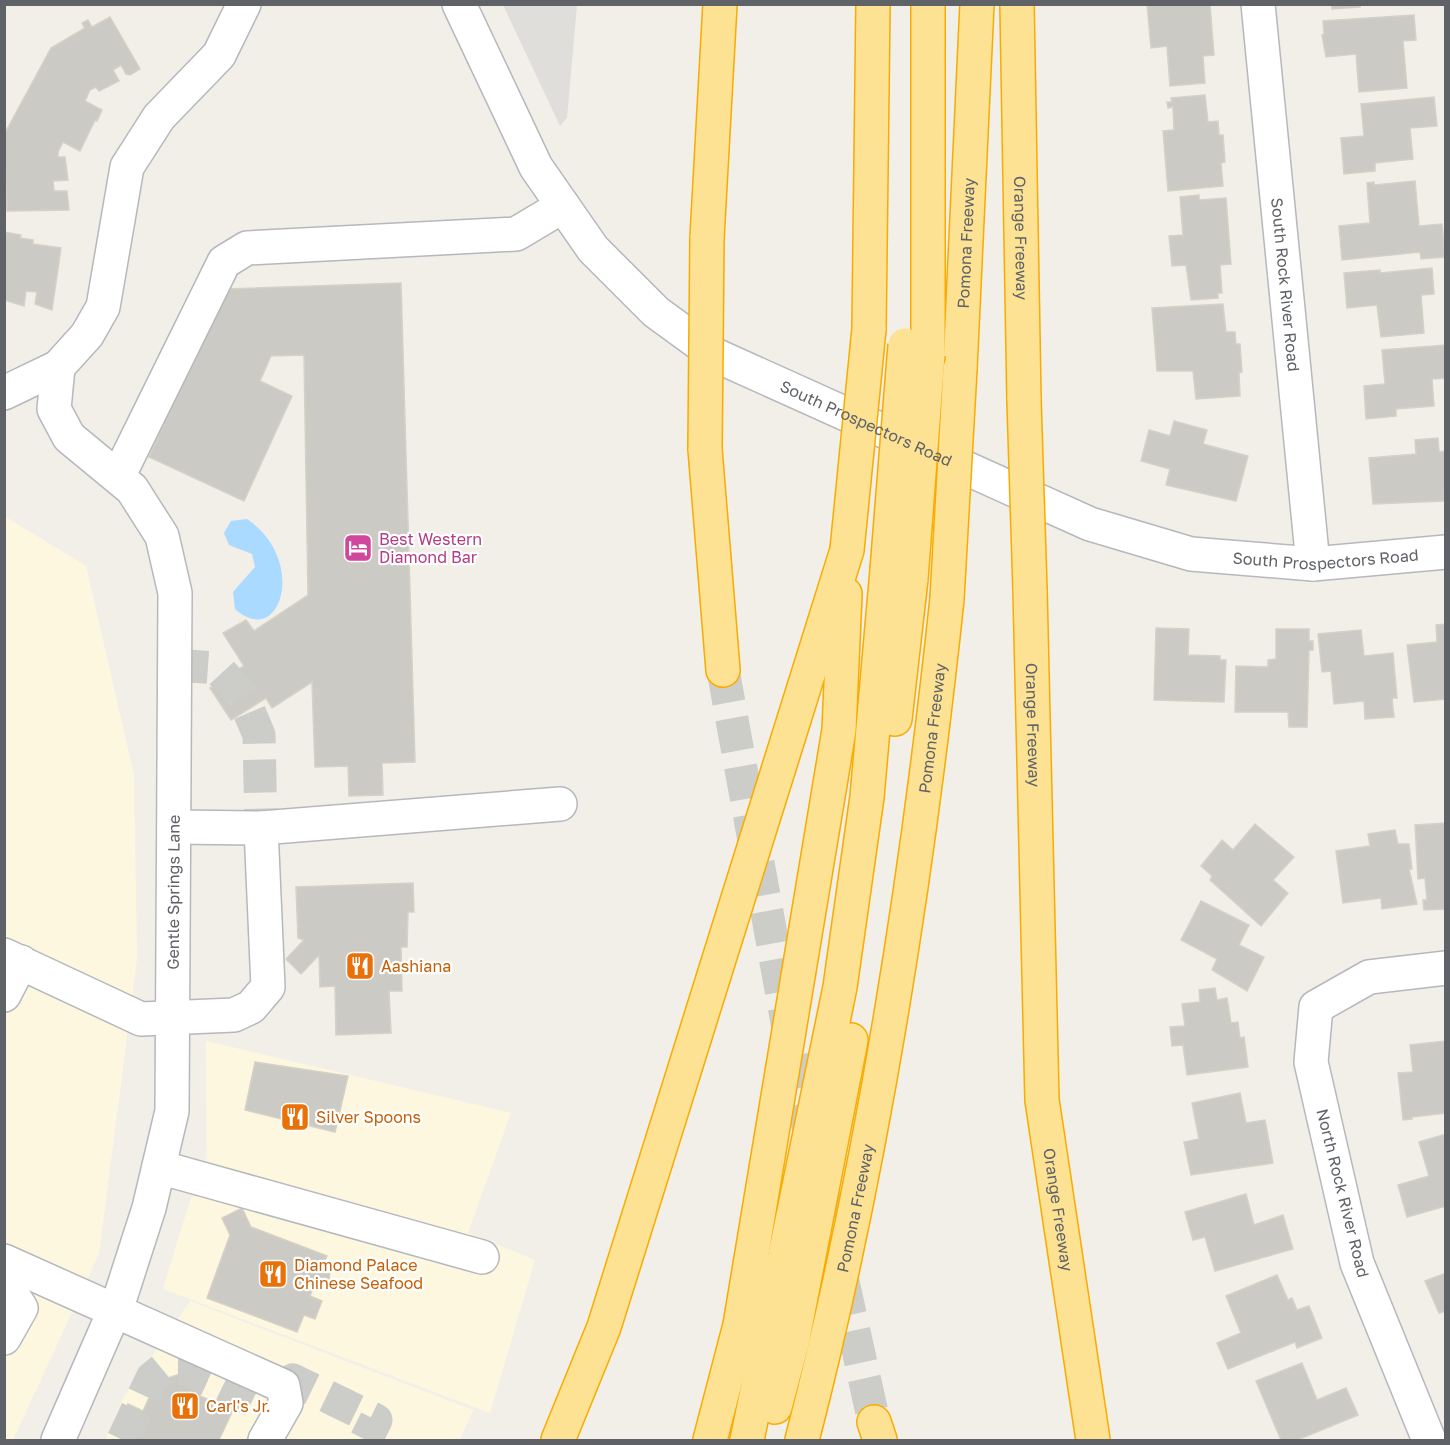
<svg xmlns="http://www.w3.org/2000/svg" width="1450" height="1445" font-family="'Golos Text',sans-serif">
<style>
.commercial{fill:#fef7e0}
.industrial{fill:#e0deda}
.water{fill:#aadaff}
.building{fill:#cccac5;stroke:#d6d1c6;stroke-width:1.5}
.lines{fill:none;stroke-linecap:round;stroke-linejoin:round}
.minor-tunnel{stroke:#ccccc8;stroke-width:33;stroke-dasharray:33 16;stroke-linecap:butt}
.highway-tunnel{stroke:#ccccc8;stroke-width:33;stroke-dasharray:33 16;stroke-linecap:butt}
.minor-casing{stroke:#b5b8bc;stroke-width:36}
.highway-casing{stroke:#f9ab00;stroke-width:36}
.minor{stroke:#fff;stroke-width:33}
.highway{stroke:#fde293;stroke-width:33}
.highway-bridge-casing{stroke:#f9ab00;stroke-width:36;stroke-linecap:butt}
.highway-bridge{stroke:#fde293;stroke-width:33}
.labels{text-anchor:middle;stroke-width:4.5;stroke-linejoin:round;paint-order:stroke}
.street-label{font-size:16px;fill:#5f6368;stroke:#fff}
.hotel-label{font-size:16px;fill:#b23c85;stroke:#fff;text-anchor:start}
.food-label{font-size:16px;fill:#c56008;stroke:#fff;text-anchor:start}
</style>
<rect width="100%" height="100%" fill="#f1efe8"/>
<g class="commercial">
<polygon points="4,516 86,566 134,775 137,959 99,1254 13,1440 4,1440"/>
<polygon points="206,1041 511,1113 468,1233 535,1260 490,1413 163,1289 191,1197 207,1196"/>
<polygon points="190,1301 473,1410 460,1440 105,1440 123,1398"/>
</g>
<polygon class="industrial" points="503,5 577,5 567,118 560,126"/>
<path class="water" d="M247 519C308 560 281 650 235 609L233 592 255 567 252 554 229 545 224 533 231 521Z"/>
<g class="building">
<polygon points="1147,4 1210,4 1214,55 1203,56 1205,83 1170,86 1167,46 1151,48"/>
<polygon points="1331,4 1360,4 1360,7 1332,9"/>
<polygon points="1414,15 1416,40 1403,41 1407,88 1359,92 1356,54 1326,57 1322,35 1324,34 1323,21"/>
<polygon points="110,17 140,69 130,75 126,74 121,65 113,70 119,81 99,91 96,87 90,90 85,101 102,110 97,121 95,120 80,151 63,142 58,152 58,157 65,157 68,180 53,181 54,191 67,191 69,210 7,211 4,135 51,48 85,28 82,23 88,20 92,27"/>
<polygon points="1205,95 1208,122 1218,121 1219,135 1223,135 1225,162 1221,163 1223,186 1168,191 1163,131 1174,130 1173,107 1168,108 1167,102 1172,102 1171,98"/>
<polygon points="1434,97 1437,126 1410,128 1413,159 1375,163 1375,171 1344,174 1341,138 1364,136 1361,104"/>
<polygon points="1415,181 1419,226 1442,224 1445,257 1421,259 1420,252 1342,260 1339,226 1370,223 1367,183 1374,182 1374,185"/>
<polygon points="1199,195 1199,200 1226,198 1231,264 1220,265 1222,293 1218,293 1218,298 1191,300 1186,265 1172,266 1169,236 1183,235 1180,197"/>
<polygon points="4,232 21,235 20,238 33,240 33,244 61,248 52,310 35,304 37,292 26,291 24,306 4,300"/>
<polygon points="1432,268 1434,294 1421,295 1424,333 1381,337 1377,305 1347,308 1344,273 1380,270 1380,273"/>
<polygon points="401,283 415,762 382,763 383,795 349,796 348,766 315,767 312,682 272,708 266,698 231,720 210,688 244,666 223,633 246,620 254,631 308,595 304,355 271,356 260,381 292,396 244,501 149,457 226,289"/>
<polygon points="1223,304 1226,332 1235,332 1236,344 1240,344 1242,372 1239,373 1240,396 1196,399 1193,371 1157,371 1152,308"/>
<polygon points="1446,345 1446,378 1432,379 1434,406 1396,409 1396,416 1366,419 1364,386 1385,384 1382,350"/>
<polygon points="1174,421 1207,430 1203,444 1248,456 1236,501 1166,485 1170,469 1141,461 1149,430 1170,436"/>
<polygon points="1438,438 1439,452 1446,451 1444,501 1373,504 1369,458 1416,454 1415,440"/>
<polygon points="1446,624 1446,699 1414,702 1407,645 1437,642 1436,625"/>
<polygon points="1156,628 1189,629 1188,655 1220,656 1220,660 1226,660 1224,702 1154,700"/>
<polygon points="1276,629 1309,629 1309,641 1313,641 1313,650 1309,650 1307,727 1289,727 1288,712 1235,712 1236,666 1268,667 1268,660 1276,659"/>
<polygon points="1361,630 1364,656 1393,653 1397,698 1392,698 1394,717 1365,719 1364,701 1334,704 1331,671 1322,672 1318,634"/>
<polygon points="1446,823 1446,909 1424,910 1423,900 1427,900 1425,878 1418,879 1415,825"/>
<polygon points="1255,824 1294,857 1273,880 1288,893 1261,926 1210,880 1212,876 1201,866 1222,840 1233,850"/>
<polygon points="1395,830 1398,844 1409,844 1412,869 1409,869 1417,904 1382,909 1381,898 1343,903 1336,851 1370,846 1368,834"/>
<polygon points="413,883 414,912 408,912 407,947 401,947 402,991 389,991 391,1033 336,1035 335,986 320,987 319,955 301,974 286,959 304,940 298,938 296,887"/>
<polygon points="1201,901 1249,925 1239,945 1264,957 1247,991 1212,970 1217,959 1181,940"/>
<polygon points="1215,988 1217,1000 1227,998 1231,1023 1238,1022 1240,1038 1244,1037 1248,1067 1187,1075 1183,1045 1172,1046 1170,1027 1185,1026 1182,1004 1200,1002 1199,990"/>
<polygon points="1446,1041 1446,1113 1412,1117 1412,1119 1403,1120 1398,1073 1413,1072 1410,1045"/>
<polygon points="255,1062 348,1076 335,1132 245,1110"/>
<polygon points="1240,1093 1246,1123 1265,1120 1273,1163 1191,1175 1184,1142 1199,1139 1192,1103"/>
<polygon points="1446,1134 1446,1206 1407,1217 1398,1185 1429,1176 1419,1142"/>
<polygon points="1246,1194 1254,1225 1283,1215 1293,1249 1215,1271 1205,1237 1193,1240 1185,1212"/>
<polygon points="242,1208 251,1227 327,1256 324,1262 331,1264 328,1288 315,1283 310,1296 322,1301 315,1319 304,1315 297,1332 207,1298 230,1235 222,1218"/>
<polygon points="1446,1273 1446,1311 1439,1313 1425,1281"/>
<polygon points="1277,1275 1288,1300 1292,1298 1297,1310 1309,1306 1322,1338 1297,1348 1295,1342 1228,1369 1217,1343 1241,1333 1226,1296"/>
<polygon points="1302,1363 1317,1400 1346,1388 1358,1415 1297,1440 1281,1440 1256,1381"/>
<polygon points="186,1372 207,1381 200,1396 233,1410 219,1440 128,1440 115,1433 128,1404 143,1411 159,1376 165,1379"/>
</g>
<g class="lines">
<g class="minor-tunnel">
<polyline points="175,665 217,668 242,695 259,735 261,828"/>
<polyline points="283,1386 293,1380 376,1420 366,1440"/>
<polyline points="123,1440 152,1378 164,1368 186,1368 280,1414"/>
</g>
<g class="highway-tunnel">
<polyline points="723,670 794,1061 811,1140"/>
<polyline points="822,1187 874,1422"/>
</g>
<g class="minor-casing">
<g id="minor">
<path id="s1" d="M459 4 536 167 593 249 656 312 715 355 1090 524 1191 554 1313 564 1446 552"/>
<path id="s2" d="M1258 4 1313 564"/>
<polyline points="4,393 58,367 87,335 103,307 127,167 159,117 219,55 244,4"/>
<polyline points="118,477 224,262 247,248 516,234 563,206"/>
<polyline points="174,827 261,828"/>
<polyline points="4,955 141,1019 234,1015 251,1007 268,987 261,828 560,804"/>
<polyline points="4,995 21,962"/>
<polyline points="159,1167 482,1257"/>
<polyline points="4,1261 283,1386 286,1403 265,1440"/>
<polyline points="4,1282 21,1308 4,1338"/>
<path id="s3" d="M58 1440 120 1298 149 1208 172 1111 175 593 162 536 132 489 69 437 54 409 58 367"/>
<polyline points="1429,1440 1357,1263 1311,1062 1316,1007 1369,977 1446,968"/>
</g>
</g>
<g class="highway-casing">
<g id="highway">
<path id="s4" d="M1017 4 1024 400"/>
<polyline points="707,238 720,4"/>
<polyline points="869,329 873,4"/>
<polyline points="928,355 928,4"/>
<path id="s5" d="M960 369 977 4"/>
<polyline points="705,449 723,670"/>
<path id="s6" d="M1030 590 1042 1100 1093 1440"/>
<polyline points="895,719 911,579"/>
<polyline points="775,1407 792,1343 851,1040"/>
<polyline points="874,1422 880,1440"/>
<polyline points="558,1440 604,1327 847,550"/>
<polyline points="710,1440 740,1325 839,730 845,594"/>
<polyline points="747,1440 840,987 867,797 887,570"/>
<path id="s7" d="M802 1440C873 1165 917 882 947 599"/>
</g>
</g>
<use href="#minor" class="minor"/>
<use href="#highway" class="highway"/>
<g class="highway-bridge-casing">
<g id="highway-bridge">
<polyline points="1024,400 1030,590"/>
<polyline points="705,449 707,238"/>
<polyline points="847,550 869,329"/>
<polyline points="887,570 905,345"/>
<polyline points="911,579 928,355"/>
<polyline points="947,599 960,369"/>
</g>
</g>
<use href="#highway-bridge" class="highway-bridge"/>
</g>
<defs>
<g id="hotel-square" transform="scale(1.5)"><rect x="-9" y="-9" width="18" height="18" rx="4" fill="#d1479c" stroke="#fff"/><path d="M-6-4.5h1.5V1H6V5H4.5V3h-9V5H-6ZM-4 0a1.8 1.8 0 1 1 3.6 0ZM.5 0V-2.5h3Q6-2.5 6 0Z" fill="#fff"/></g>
<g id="restaurant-square" transform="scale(1.5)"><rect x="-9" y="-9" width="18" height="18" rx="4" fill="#e8710a" stroke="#fff"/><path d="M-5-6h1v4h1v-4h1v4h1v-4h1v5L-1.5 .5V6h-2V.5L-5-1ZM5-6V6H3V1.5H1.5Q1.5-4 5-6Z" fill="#fff"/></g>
</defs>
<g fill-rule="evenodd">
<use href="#hotel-square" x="358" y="548"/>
<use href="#restaurant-square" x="360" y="966"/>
<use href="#restaurant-square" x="295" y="1117"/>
<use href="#restaurant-square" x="273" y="1274"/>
<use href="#restaurant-square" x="185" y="1406"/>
</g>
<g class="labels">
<g class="street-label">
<text dy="6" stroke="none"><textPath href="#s4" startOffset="234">Orange Freeway</textPath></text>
<text dy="6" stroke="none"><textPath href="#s5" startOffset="126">Pomona Freeway</textPath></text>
<text dy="6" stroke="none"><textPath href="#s2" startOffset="282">South Rock River Road</textPath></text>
<text dy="6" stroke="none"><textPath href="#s1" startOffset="608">South Prospectors Road</textPath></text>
<text dy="6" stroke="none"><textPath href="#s1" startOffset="1094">South Prospectors Road</textPath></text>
<text dy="6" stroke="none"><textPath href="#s6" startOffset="135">Orange Freeway</textPath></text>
<text dy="6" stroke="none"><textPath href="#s7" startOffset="724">Pomona Freeway</textPath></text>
<text dy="6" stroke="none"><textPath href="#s3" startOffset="568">Gentle Springs Lane</textPath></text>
<text transform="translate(1343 1193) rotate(76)" y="6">North Rock River Road</text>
<text dy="6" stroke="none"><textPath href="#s7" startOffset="238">Pomona Freeway</textPath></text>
<text dy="6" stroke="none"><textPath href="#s6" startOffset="621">Orange Freeway</textPath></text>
</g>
<g class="hotel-label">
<text x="379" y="545">Best Western<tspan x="379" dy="18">Diamond Bar</tspan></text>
</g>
<g class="food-label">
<text x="381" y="972">Aashiana</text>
<text x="316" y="1123">Silver Spoons</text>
<text x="294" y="1271">Diamond Palace<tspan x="294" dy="18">Chinese Seafood</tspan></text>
<text x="206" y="1412">Carl's Jr.</text>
</g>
</g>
<rect width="1450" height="1445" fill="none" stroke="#5f6368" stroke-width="12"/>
</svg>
